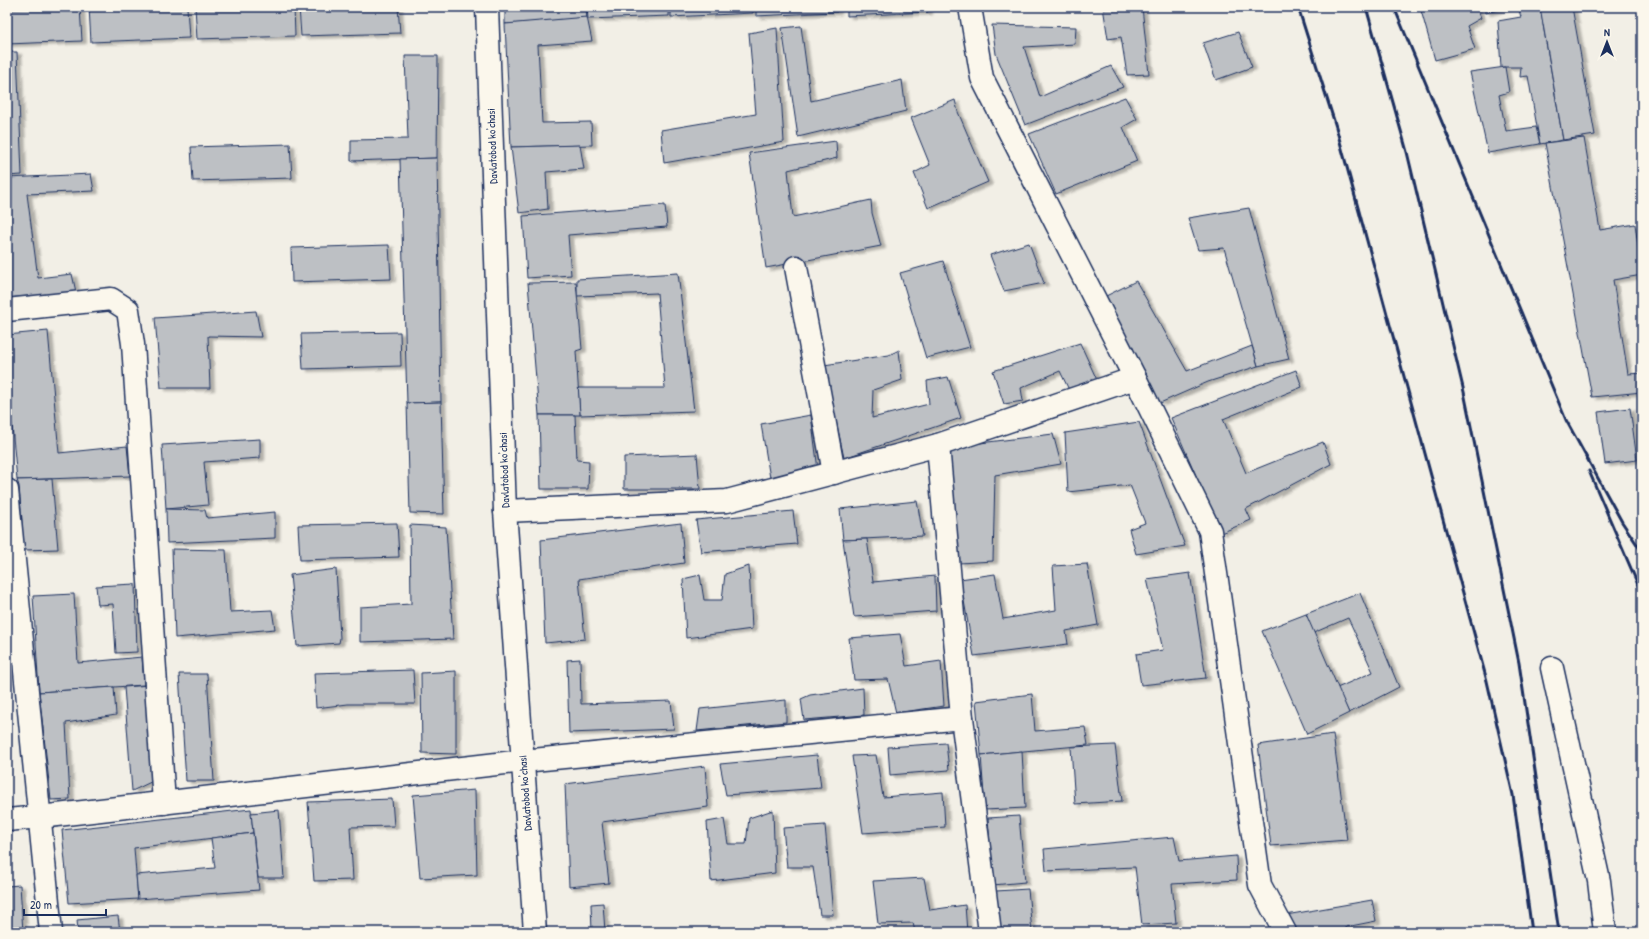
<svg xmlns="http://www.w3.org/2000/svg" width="1649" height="939" font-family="'Patrick Hand',sans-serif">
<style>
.building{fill:#bdc0c4;stroke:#1b2f5e;filter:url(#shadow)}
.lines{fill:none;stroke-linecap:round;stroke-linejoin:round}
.minor-casing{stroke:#1b2f5e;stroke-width:25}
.minor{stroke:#fbf7ec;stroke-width:22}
.rail{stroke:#1b2f5e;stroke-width:3}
.labels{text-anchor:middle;stroke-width:3;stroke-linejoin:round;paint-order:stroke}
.street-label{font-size:11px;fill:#1b2f5e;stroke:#fbf7ec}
</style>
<defs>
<filter id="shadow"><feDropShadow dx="4.5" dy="2.5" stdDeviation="1" flood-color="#0004"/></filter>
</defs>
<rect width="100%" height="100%" fill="#f2efe6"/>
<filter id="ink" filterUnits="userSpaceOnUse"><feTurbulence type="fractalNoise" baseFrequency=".025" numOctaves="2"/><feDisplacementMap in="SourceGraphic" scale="8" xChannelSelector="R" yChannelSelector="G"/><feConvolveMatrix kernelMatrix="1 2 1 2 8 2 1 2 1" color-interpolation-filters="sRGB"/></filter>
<g filter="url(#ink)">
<g class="building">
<polygon points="80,7 82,41 7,44 7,9"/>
<polygon points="89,7 187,7 189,38 91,42"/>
<polygon points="195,7 294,7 295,36 197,39"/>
<polygon points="299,7 398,7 400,33 301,36"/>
<polygon points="505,7 586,7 587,20 505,24"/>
<polygon points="587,7 669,7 669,16 588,19"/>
<polygon points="671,7 753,7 753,13 671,17"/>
<polygon points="756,7 837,7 837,12 756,16"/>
<polygon points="847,7 928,7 928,12 847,16"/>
<polygon points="1103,7 1142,7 1149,74 1127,75 1121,37 1108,39"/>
<polygon points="1420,7 1477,7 1481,18 1467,26 1475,49 1435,60"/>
<polygon points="1483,7 1509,7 1486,13"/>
<polygon points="1518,7 1540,7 1563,140 1540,144 1528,76 1520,77 1521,67 1501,67 1498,21 1521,17"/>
<polygon points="1540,7 1572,7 1595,135 1563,140"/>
<polygon points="587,17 592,41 538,45 542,123 591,122 592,145 511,147 505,24"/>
<polygon points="992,25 1076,27 1075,44 1024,47 1040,97 1111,66 1123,87 1025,125 996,54"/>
<polygon points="801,26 811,101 902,80 906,111 798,137 782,28"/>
<polygon points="777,28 784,142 664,163 661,130 756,114 749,33"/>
<polygon points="1238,32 1252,67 1216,80 1203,43"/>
<polygon points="7,52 17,52 22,175 7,176"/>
<polygon points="405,56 438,56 437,158 351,161 351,140 408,139"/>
<polygon points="1505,67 1509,92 1499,95 1506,131 1536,127 1540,144 1488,153 1470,72"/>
<polygon points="1125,97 1137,119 1123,127 1137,161 1056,194 1029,134"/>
<polygon points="955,100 958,112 988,182 928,208 914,173 930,165 911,118"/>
<polygon points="1584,138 1600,230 1635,224 1642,275 1613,280 1628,374 1642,373 1642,392 1592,397 1545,143"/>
<polygon points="836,141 837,158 788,170 793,217 871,200 872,213 881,246 766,268 749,153"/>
<polygon points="290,144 292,178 193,181 191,147"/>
<polygon points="580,145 584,169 546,172 548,209 519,213 511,147"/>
<polygon points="437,158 441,402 407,403 400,159"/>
<polygon points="91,174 94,191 27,194 38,278 72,274 76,292 7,298 7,178"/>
<polygon points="665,205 667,227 568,235 571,275 527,278 523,216"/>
<polygon points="1249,208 1289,359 1258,366 1224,248 1198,250 1188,218"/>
<polygon points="1029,243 1044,283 1004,291 990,255"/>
<polygon points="389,245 391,279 292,282 291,248"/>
<polygon points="943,261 970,347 926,358 900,273"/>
<polygon points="678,273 694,411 580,415 578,388 665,388 657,293 577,296 577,279"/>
<polygon points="1136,281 1187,371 1252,346 1258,366 1208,382 1160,403 1104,297"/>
<polygon points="576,282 582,349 576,351 580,415 539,415 528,283"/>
<polygon points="256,311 261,337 208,336 210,388 161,388 155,318"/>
<polygon points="48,331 59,453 127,446 130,476 17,480 7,373 7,335"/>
<polygon points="400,332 401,366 303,369 301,334"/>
<polygon points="1080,343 1097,380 1069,390 1060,371 1021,388 1023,401 1004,404 993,371"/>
<polygon points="899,350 902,380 873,390 872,418 929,404 927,381 948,377 961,418 844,458 824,365 889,355"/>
<polygon points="1296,370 1302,387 1223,419 1246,473 1323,442 1331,464 1246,509 1251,520 1221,533 1171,418"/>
<polygon points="441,402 444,514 410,513 407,403"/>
<polygon points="1630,408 1637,460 1605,464 1598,412"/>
<polygon points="539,415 575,415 577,460 589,461 588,489 541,489"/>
<polygon points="811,415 818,470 770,478 761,424"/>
<polygon points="1139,422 1185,546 1136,554 1129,529 1145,523 1130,485 1068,492 1065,433"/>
<polygon points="1053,434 1061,464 995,475 993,561 959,563 948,447"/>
<polygon points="260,439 260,458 204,462 208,505 166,509 162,445"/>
<polygon points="697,454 700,489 624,489 624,457"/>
<polygon points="52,479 58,549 24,550 19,486 17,480"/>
<polygon points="917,501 923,536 843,540 840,509"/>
<polygon points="166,509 205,510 207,518 275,512 275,538 167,543"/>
<polygon points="793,511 797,544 701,552 696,520"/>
<polygon points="397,523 399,557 300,560 298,525"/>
<polygon points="681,523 684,563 579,579 585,639 545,643 541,540"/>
<polygon points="410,525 446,527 453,639 360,642 360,607 411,604"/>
<polygon points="867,539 873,582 935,576 936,611 854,617 843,540"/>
<polygon points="172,549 226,550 230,612 272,610 275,629 175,638"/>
<polygon points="1087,564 1098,625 1066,631 1068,644 974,656 960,579 995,574 1003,619 1056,610 1053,566"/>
<polygon points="749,566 752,629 686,638 683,579 700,575 704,600 722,600 725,574"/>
<polygon points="336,569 340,638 339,643 297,646 290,575"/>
<polygon points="1190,573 1206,678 1141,685 1136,654 1163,650 1147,579"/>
<polygon points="135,584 137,652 116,653 113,604 98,605 96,586"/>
<polygon points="1360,593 1399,687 1349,713 1337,688 1373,672 1348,618 1311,634 1306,614"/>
<polygon points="74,594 78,663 142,657 144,685 39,692 33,596"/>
<polygon points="1306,614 1349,713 1307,734 1262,631"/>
<polygon points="900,634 906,666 941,661 944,706 896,713 888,679 854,680 849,638"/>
<polygon points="580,659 581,704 671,701 674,729 569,733 567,660"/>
<polygon points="413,670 415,704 348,704 316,708 314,673"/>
<polygon points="456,671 456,754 422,753 421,673"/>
<polygon points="179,674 207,674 214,781 186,781"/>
<polygon points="150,685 155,780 132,791 124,687"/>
<polygon points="114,687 116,715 66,723 70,799 51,800 39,692"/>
<polygon points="863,688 864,715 804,720 801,699 810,695"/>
<polygon points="1032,694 1035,731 1085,727 1088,745 981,755 976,701"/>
<polygon points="786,700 786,722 697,731 700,709"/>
<polygon points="1333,734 1347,840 1271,846 1258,745"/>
<polygon points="946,743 949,770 890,775 888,747"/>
<polygon points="1115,745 1122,801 1075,804 1071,747"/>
<polygon points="1022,751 1025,808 985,810 981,755"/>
<polygon points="817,755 821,788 726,795 720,764"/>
<polygon points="876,755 883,797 943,792 945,827 863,833 852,756"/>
<polygon points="705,766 708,807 602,822 609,883 569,887 565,784"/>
<polygon points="475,790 477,875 420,878 413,795"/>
<polygon points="392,799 394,826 350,827 353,880 314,881 308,802"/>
<polygon points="251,809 253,833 134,848 138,899 69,903 62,830"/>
<polygon points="279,810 284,878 258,878 251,813"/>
<polygon points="773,810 775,873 711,881 707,822 724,819 728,844 746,844 749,818"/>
<polygon points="1019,816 1025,882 993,885 988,818"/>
<polygon points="825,825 833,915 820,915 813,867 787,867 783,828"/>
<polygon points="253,833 259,890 138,899 136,875 215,868 211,838"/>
<polygon points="1174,837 1179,861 1236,856 1237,880 1172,884 1176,923 1142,925 1135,867 1046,871 1044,849"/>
<polygon points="924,878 930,910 965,905 967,932 915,932 913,923 878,924 873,881"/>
<polygon points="20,885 23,932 7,932 7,886"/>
<polygon points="1028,889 1032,932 999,932 996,891"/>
<polygon points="1372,900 1376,921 1346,927 1347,932 1289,932 1286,915"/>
<polygon points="603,903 605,932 592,932 591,904"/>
<polygon points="118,916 120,932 78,932 77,920"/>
</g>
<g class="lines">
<g class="minor-casing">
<g id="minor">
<polyline points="487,7 505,511 535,932"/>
<polyline points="970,7 982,78 1135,378 1210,531 1260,885 1285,932"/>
<polyline points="796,267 834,473"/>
<polyline points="7,310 111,299 128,310 133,344 164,803"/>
<polyline points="938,445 962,718 990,932"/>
<polyline points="7,490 51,932"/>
<polyline points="505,511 727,501 938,445 1135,378"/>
<polyline points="1552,668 1599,881 1605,932"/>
<polyline points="7,820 40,817 523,761 962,718"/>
</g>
</g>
<use href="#minor" class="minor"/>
<g class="rail">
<polyline points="1298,7 1336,127 1487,681 1513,795 1532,932"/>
<polyline points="1366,7 1407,152 1464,392 1519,663 1559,932"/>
<polyline points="1394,7 1566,420 1622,522 1642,552"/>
<polyline points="1589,471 1642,594"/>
</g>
</g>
</g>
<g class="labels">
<g class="street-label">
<text transform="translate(492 146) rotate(-92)" y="4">Davlatobod ko'chasi</text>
<text transform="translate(504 470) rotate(-92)" y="4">Davlatobod ko'chasi</text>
<text transform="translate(525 793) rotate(-94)" y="4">Davlatobod ko'chasi</text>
</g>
</g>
<rect width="1649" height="939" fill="none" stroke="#fbf7ec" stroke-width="24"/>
<rect x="12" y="12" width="1625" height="915" fill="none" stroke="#1b2f5e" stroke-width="1.5" filter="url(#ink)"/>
<g transform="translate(1607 42)" stroke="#fbf7ec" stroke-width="3" paint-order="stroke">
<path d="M0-3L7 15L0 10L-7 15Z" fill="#1b2f5e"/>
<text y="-6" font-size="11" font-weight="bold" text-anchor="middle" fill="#1b2f5e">N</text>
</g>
<path d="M24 909v6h82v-6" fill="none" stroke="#1b2f5e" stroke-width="2"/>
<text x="30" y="909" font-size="12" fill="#1b2f5e" stroke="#fbf7ec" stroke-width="3" paint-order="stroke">20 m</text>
</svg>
